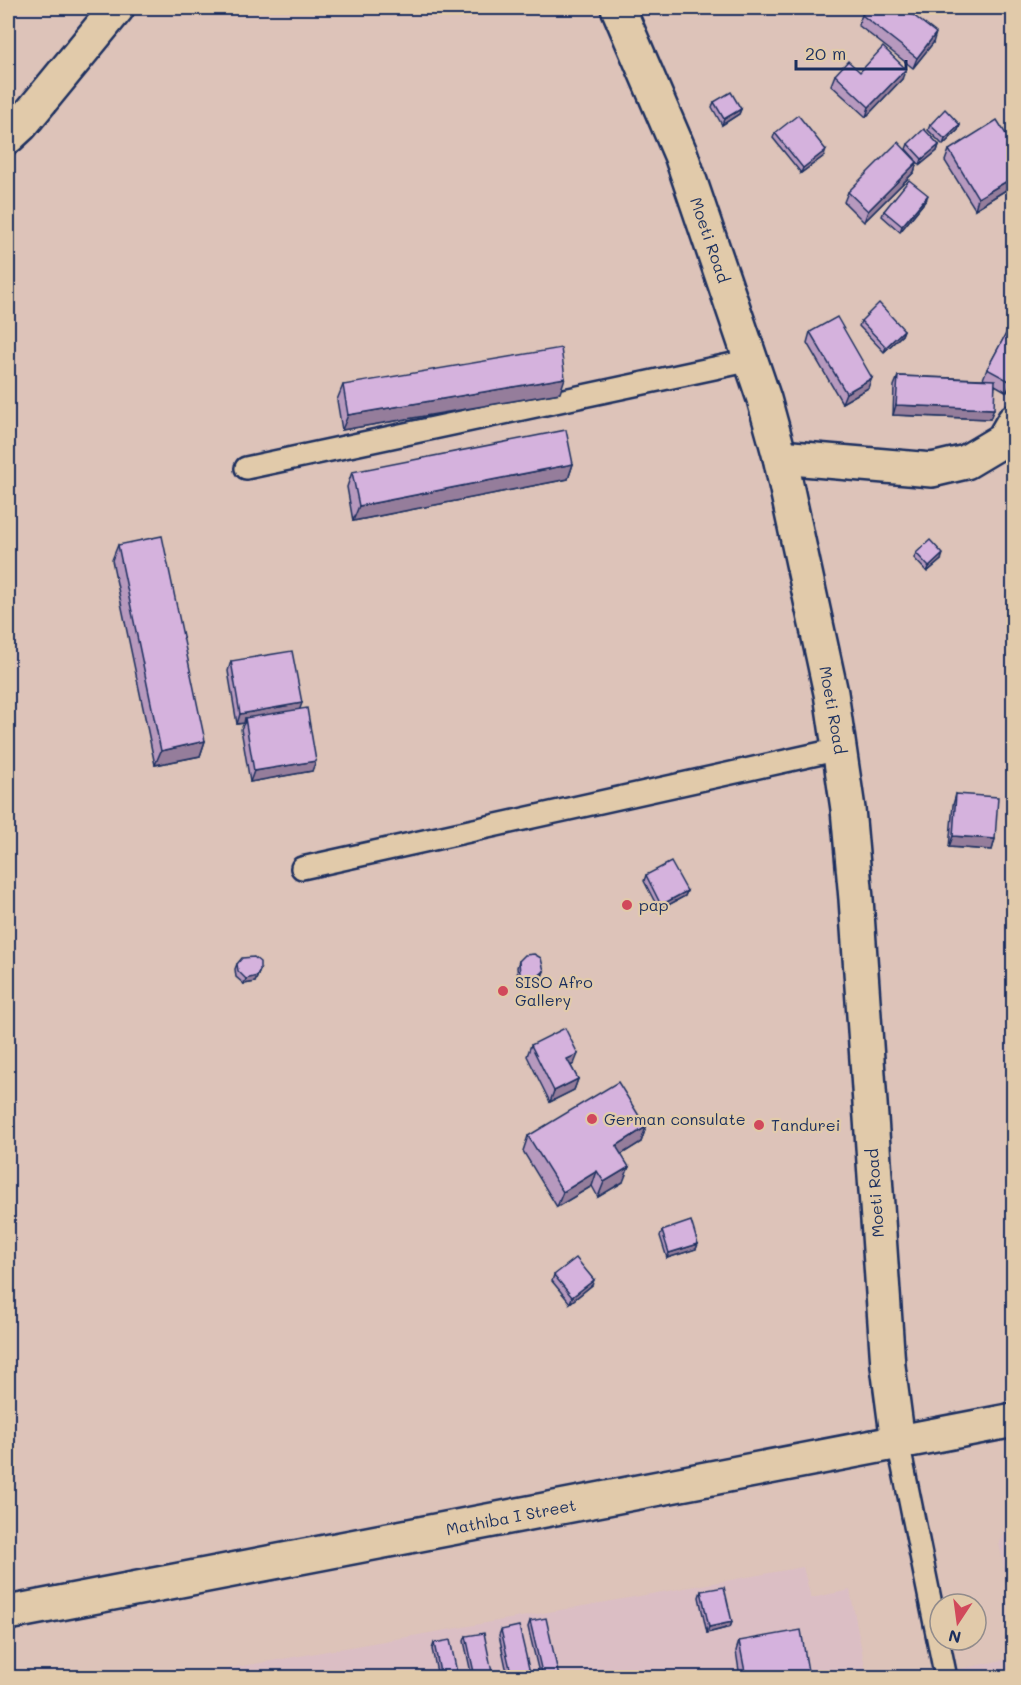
<svg xmlns="http://www.w3.org/2000/svg" width="1021" height="1685" font-family="Mali,sans-serif">
<style>
.built{fill:#dbbec4}
.lines{fill:none;stroke-linecap:round;stroke-linejoin:round}
.service-casing{stroke:#1b2f5e;stroke-width:26}
.minor-casing{stroke:#1b2f5e;stroke-width:38}
.tertiary-casing{stroke:#1b2f5e;stroke-width:38}
.service{stroke:#e1caaa;stroke-width:21}
.minor{stroke:#e1caaa;stroke-width:33}
.tertiary{stroke:#e1caaa;stroke-width:33}
.wall{fill:#b799be;stroke:#1b2f5e;stroke-width:1.5}
.shaded-wall{fill:#957d9b;stroke:#1b2f5e;stroke-width:1.5}
.building{fill:#d5b2dd;stroke:#1b2f5e;stroke-width:1.5}
.poi-dot{fill:#d1495b;stroke:#e1caaa;stroke-width:2}
.labels{text-anchor:middle;stroke-width:4.5;stroke-linejoin:round;paint-order:stroke}
.street-label{font-size:16px;fill:#1b2f5e;stroke:#e1caaa}
.poi-label{font-size:16px;fill:#1b2f5e;stroke:#e1caaa;text-anchor:start}
</style>
<rect width="100%" height="100%" fill="#ddc3b9"/>
<filter id="ink" filterUnits="userSpaceOnUse"><feTurbulence type="fractalNoise" baseFrequency=".0167" numOctaves="2"/><feDisplacementMap in="SourceGraphic" scale="12" xChannelSelector="R" yChannelSelector="G"/><feConvolveMatrix kernelMatrix="1 2 1 2 8 2 1 2 1" color-interpolation-filters="sRGB"/></filter>
<g filter="url(#ink)">
<g class="built">
<polygon points="1013,1511 1014,1511 1013,1612 999,1543"/>
<polygon points="803,1567 811,1598 850,1590 867,1677 228,1678 226,1669"/>
<polygon points="1013,1658 1013,1677 917,1678 945,1672"/>
</g>
<g class="lines">
<g class="service-casing">
<g id="service">
<polyline points="246,468 752,360"/>
<polyline points="302,868 840,749"/>
<polyline points="898,1442 946,1678"/>
</g>
</g>
<g class="minor-casing">
<g id="minor">
<polyline points="8,137 21,125 117,8"/>
<polyline points="780,457 932,470 966,462 1003,440 1014,421"/>
</g>
</g>
<g class="tertiary-casing">
<g id="tertiary">
<polyline points="618,8 681,155 764,399 780,457 831,693 848,809 856,899 888,1366 898,1442"/>
<polyline points="8,1613 1014,1420"/>
</g>
</g>
<use href="#service" class="service"/>
<use href="#minor" class="minor"/>
<use href="#tertiary" class="tertiary"/>
</g>
<g class="wall">
<polygon points="862,15 933,43 913,68 858,25"/>
<polygon points="860,72 902,79 866,117 831,85 835,75"/>
<polygon points="714,102 741,109 739,114 722,125 712,107"/>
<polygon points="930,125 960,125 958,130 943,145 928,130"/>
<polygon points="775,133 824,156 801,173 773,138"/>
<polygon points="908,144 939,145 937,151 920,165 917,162 914,172 864,222 844,202 848,192 915,159 906,149"/>
<polygon points="1014,147 1014,185 975,209 945,161 949,150"/>
<polygon points="926,200 900,232 882,216 884,211"/>
<polygon points="1014,319 1014,379 1007,392 995,385 990,419 893,415 894,386 898,376 983,379 987,369"/>
<polygon points="861,321 904,330 902,335 884,352 859,326"/>
<polygon points="810,332 868,388 842,403 807,343"/>
<polygon points="343,385 560,393 342,430 337,400"/>
<polygon points="573,464 568,479 353,521 347,487 352,472"/>
<polygon points="118,545 205,741 200,756 155,765 112,560"/>
<polygon points="916,553 941,560 927,572 914,558"/>
<polygon points="231,661 299,710 312,771 250,782 241,729 244,723 237,724 228,671"/>
<polygon points="956,794 995,839 992,850 949,847 953,805"/>
<polygon points="646,875 687,891 685,896 659,910 644,881"/>
<polygon points="519,961 544,971 542,976 533,984 525,984 518,979 517,967"/>
<polygon points="237,964 260,970 255,982 244,984 236,977 235,969"/>
<polygon points="531,1045 574,1064 571,1066 578,1079 574,1090 550,1102 527,1056"/>
<polygon points="646,1127 641,1142 621,1154 623,1182 598,1197 592,1186 557,1207 523,1151 528,1136"/>
<polygon points="662,1231 698,1244 696,1249 667,1258 660,1236"/>
<polygon points="554,1275 592,1285 570,1303 552,1281"/>
<polygon points="701,1591 732,1622 730,1627 707,1633 699,1597"/>
<polygon points="530,1621 559,1677 540,1677 528,1627"/>
<polygon points="501,1630 531,1677 508,1677 499,1635"/>
<polygon points="466,1636 493,1677 472,1677 464,1641"/>
<polygon points="739,1641 809,1677 740,1677 736,1651"/>
<polygon points="434,1643 458,1677 438,1677 432,1649"/>
</g>
<g class="shaded-wall">
<polygon points="936,33 933,43 913,68 917,58"/>
<polygon points="906,69 902,79 866,117 869,107"/>
<polygon points="741,109 739,114 722,125 724,119"/>
<polygon points="960,125 958,130 943,145 945,139"/>
<polygon points="939,145 937,151 920,165 922,159"/>
<polygon points="826,150 824,156 801,173 803,168"/>
<polygon points="917,162 914,172 864,222 868,211"/>
<polygon points="1014,177 1014,185 975,209 978,198"/>
<polygon points="928,195 926,200 900,232 902,226"/>
<polygon points="904,330 902,335 884,352 886,347"/>
<polygon points="1014,376 1014,379 1007,392 1011,382"/>
<polygon points="565,378 560,393 342,430 348,415"/>
<polygon points="872,378 868,388 842,403 846,393"/>
<polygon points="896,405 994,409 990,419 893,415"/>
<polygon points="573,464 568,479 353,521 359,506"/>
<polygon points="943,554 941,560 927,572 929,567"/>
<polygon points="302,703 298,714 245,718 244,723 237,724 240,714"/>
<polygon points="205,741 200,756 155,765 161,751"/>
<polygon points="316,761 312,771 250,782 254,771"/>
<polygon points="953,836 995,839 992,850 949,847"/>
<polygon points="687,891 685,896 659,910 661,905"/>
<polygon points="260,970 255,982 244,984 246,979"/>
<polygon points="544,971 542,976 533,984 525,984 527,979"/>
<polygon points="578,1054 574,1064 564,1069 567,1059"/>
<polygon points="578,1079 574,1090 550,1102 554,1091"/>
<polygon points="646,1127 641,1142 611,1161 616,1146"/>
<polygon points="629,1167 623,1182 598,1197 604,1182"/>
<polygon points="597,1171 592,1186 557,1207 563,1192"/>
<polygon points="698,1244 696,1249 667,1258 669,1253"/>
<polygon points="594,1280 592,1285 570,1303 572,1297"/>
<polygon points="732,1622 730,1627 707,1633 709,1627"/>
</g>
<g class="building">
<polygon points="867,8 904,8 936,33 917,58 862,15"/>
<polygon points="883,47 906,69 869,107 835,75 848,61 860,72"/>
<polygon points="731,92 741,109 724,119 714,102"/>
<polygon points="945,109 960,125 945,139 930,125"/>
<polygon points="798,115 826,150 803,168 775,133"/>
<polygon points="997,120 1014,147 1014,177 978,198 949,150"/>
<polygon points="924,129 939,145 922,159 908,144"/>
<polygon points="898,142 917,162 868,211 848,192"/>
<polygon points="909,180 928,195 902,226 884,211"/>
<polygon points="879,303 904,330 886,347 861,321"/>
<polygon points="837,317 872,378 846,393 810,332"/>
<polygon points="1014,319 1014,376 1011,382 987,369"/>
<polygon points="561,348 565,378 348,415 343,385"/>
<polygon points="898,376 995,380 994,409 896,405"/>
<polygon points="566,430 573,464 359,506 352,472"/>
<polygon points="162,536 205,741 161,751 118,545"/>
<polygon points="930,540 943,554 929,567 916,553"/>
<polygon points="292,651 302,703 240,714 231,661"/>
<polygon points="307,708 316,761 254,771 245,718"/>
<polygon points="956,794 998,797 995,839 953,836"/>
<polygon points="671,862 687,891 661,905 646,875"/>
<polygon points="534,954 541,958 544,971 535,979 527,979 520,974 519,961 525,955"/>
<polygon points="254,957 260,962 260,970 257,976 246,979 238,971 237,964 242,958"/>
<polygon points="565,1028 578,1054 567,1059 578,1079 554,1091 531,1045"/>
<polygon points="618,1082 646,1127 616,1146 629,1167 604,1182 597,1171 563,1192 528,1136"/>
<polygon points="691,1221 698,1244 669,1253 662,1231"/>
<polygon points="576,1258 594,1280 572,1297 554,1275"/>
<polygon points="724,1587 732,1622 709,1627 701,1591"/>
<polygon points="546,1618 559,1677 543,1677 530,1621"/>
<polygon points="519,1626 531,1677 512,1677 501,1630"/>
<polygon points="801,1630 809,1677 746,1677 739,1641"/>
<polygon points="484,1633 493,1677 475,1677 466,1636"/>
<polygon points="450,1640 458,1677 441,1677 434,1643"/>
</g>
</g>
<g class="poi-dot">
<circle cx="627" cy="905" r="6"/>
<circle cx="503" cy="991" r="6"/>
<circle cx="592" cy="1119" r="6"/>
<circle cx="759" cy="1125" r="6"/>
</g>
<g class="labels">
<g class="street-label">
<text transform="translate(710 240) rotate(71)" y="6">Moeti Road</text>
<text transform="translate(833 710) rotate(80)" y="6">Moeti Road</text>
<text transform="translate(875 1193) rotate(-94)" y="6">Moeti Road</text>
<text transform="translate(511 1517) rotate(-11)" y="6">Mathiba I Street</text>
</g>
<g class="poi-label">
<text x="639" y="911">pap</text>
<text x="515" y="988">SISO Afro<tspan x="515" dy="18">Gallery</tspan></text>
<text x="604" y="1125">German consulate</text>
<text x="771" y="1131">Tandurei</text>
</g>
</g>
<rect width="1021" height="1685" fill="none" stroke="#e1caaa" stroke-width="30"/>
<rect x="15" y="15" width="991" height="1655" fill="none" stroke="#1b2f5e" stroke-width="2" filter="url(#ink)"/>
<g transform="translate(958 1622) rotate(193)"><circle r="28" fill="#e1caaa" stroke="#928c8c" stroke-width="1.5"/>
<path d="M0-4.5L10 22L0 15L-10 22Z" fill="#d1495b"/>
<text y="-9" font-size="16" font-weight="bold" text-anchor="middle" fill="#1b2f5e">N</text>
</g>
<path d="M796 60v9h110v-9" fill="none" stroke="#1b2f5e" stroke-width="3"/>
<text x="805" y="60" font-size="18" fill="#1b2f5e" stroke="#e1caaa" stroke-width="4.5" paint-order="stroke">20 m</text>
</svg>
